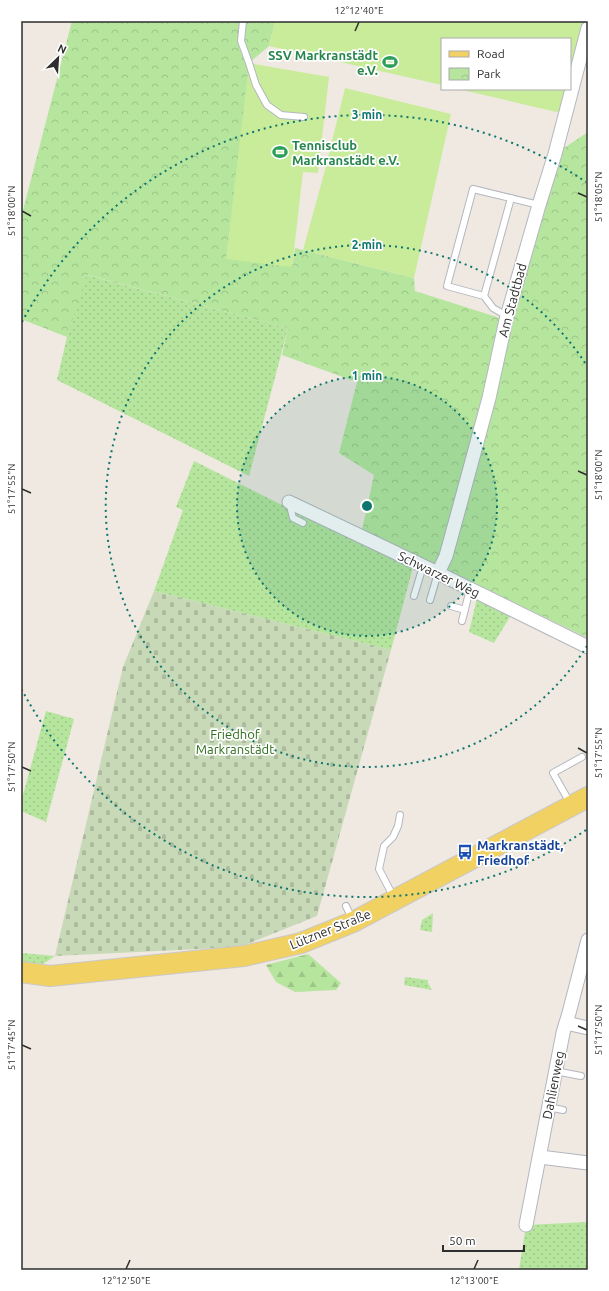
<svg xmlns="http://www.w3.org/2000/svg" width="609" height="1291" font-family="Ubuntu,sans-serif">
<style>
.grass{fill:url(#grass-dots)}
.forest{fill:url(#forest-firs)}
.cemetery{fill:url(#cemetery-stones)}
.park{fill:url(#park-crowns)}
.pitch{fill:#c9ec9a}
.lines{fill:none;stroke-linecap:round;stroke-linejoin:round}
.service-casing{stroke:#b4b7c1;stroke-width:8}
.minor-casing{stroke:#b4b7c1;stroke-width:15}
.primary-casing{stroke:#c9c9c9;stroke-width:22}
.service{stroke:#fff;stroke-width:6}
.minor{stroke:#fff;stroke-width:13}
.primary{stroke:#f2d163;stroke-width:20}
.ticks{fill:none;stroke:#2e2e2e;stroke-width:1.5}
.ring{fill:none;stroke:#0f766e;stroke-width:2;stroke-dasharray:2 4}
.labels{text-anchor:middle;stroke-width:3.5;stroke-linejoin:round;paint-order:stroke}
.leisure-label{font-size:13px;font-weight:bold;fill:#27864d;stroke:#fff;text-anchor:end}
.street-label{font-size:13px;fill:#2e2e2e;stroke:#fff}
.park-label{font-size:13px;fill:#2c6e1b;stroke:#fff}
.transit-label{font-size:13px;font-weight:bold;fill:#164399;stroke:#fff;text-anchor:start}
.centre{fill:#0f766e;stroke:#fff;stroke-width:2}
.ring-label{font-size:12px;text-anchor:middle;font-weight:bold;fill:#0f766e;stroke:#fff;stroke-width:3.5;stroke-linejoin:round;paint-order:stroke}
.neatline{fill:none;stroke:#2e2e2e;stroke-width:1.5}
.ticks-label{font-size:10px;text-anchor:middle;fill:#2e2e2e}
</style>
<defs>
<pattern id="grass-dots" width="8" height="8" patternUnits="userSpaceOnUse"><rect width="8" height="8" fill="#b6e59e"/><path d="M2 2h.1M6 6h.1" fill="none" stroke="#9dc588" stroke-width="1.8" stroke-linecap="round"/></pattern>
<pattern id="forest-firs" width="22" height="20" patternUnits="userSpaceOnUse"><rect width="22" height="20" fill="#b6e59e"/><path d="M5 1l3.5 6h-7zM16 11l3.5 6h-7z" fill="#9dc588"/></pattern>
<pattern id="cemetery-stones" width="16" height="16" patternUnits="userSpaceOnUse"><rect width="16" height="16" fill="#c8d9b8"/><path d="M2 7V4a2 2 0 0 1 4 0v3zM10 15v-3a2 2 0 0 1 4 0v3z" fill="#acbb9e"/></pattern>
<pattern id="park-crowns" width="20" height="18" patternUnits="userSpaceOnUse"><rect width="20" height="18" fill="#b6e59e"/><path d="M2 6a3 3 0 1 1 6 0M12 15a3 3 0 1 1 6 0" fill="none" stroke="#9dc588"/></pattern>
</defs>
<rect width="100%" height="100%" fill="#efe9e1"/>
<g class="grass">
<polygon points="86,275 288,328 249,476 57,380 67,337"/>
<polygon points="194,461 298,513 413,567 391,650 154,591 183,510 176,507"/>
<polygon points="477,598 511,615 494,643 469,632"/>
<polygon points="46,711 74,719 46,822 21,811 21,802"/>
<polygon points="433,913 432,932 420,930 422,920"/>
<polygon points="21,953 55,956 21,979"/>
<polygon points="405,977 428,980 428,983 432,990 404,985"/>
<polygon points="588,1222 588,1270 519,1270 526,1225"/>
</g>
<polygon class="forest" points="308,954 341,983 336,990 295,992 276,982 266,965"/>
<polygon class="cemetery" points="154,591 391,650 317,916 240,947 55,956 123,667"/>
<polygon class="park" points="72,21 275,21 269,46 249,63 292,267 295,248 414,278 415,291 506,320 555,154 588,132 588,638 362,530 374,475 339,453 357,382 282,355 288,328 87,275 67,337 21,319 21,218"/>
<g class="pitch">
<polygon points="275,21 584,21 570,78 570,39 442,39 442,85 269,46"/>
<polygon points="249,63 329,77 318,173 303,172 292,267 226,259"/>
<polygon points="345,88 451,114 414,278 303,250 325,170"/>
<polygon points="458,89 567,89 561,113"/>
</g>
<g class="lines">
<g class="service-casing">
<g id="service">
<polyline points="243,21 241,41 249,63 256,85 267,105 281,115 304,117"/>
<polyline points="484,296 511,198"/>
<polyline points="507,316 493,308 484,296 447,286 473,189 539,205"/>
<polyline points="289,502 293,518 303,523"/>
<polyline points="414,596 423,566"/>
<polyline points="430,600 438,573"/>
<polyline points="451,606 465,610"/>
<polyline points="462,621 470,589"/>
<polyline points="570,803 553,773 582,757"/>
<polyline points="394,898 379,869 384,846 393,837 398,826 400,815"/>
<polyline points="346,906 352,919"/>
<polyline points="555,1071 581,1076"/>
<polyline points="548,1107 563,1110"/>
</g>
</g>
<g class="minor-casing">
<g id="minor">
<polyline points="289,502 438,573 588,647"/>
<polyline points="438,573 446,556 460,505 489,398 506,320 539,205 555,154 588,28"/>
<polyline points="566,1023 588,1028"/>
<polyline points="540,1157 588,1163"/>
<polyline points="526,1225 563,1033 569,1013 588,940"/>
</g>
</g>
<g class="primary-casing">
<polyline id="primary" points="21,972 50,976 244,956 301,943 353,922 588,797"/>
</g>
<use href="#service" class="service"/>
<use href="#minor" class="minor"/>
<use href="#primary" class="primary"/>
</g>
<path class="ticks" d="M355 31 359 22M578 193 587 197M22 211 31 216M578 471 587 475M22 489 31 493M578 748 587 753M22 767 31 771M578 1026 587 1030M22 1045 31 1049M126 1269 130 1260M474 1269 478 1260"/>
<circle cx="367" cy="506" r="130" fill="#0f766e" fill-opacity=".12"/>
<g class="ring">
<circle cx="367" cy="506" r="130"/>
<path d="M587 646A261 261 0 1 1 587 366"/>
<path d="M586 830A391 391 0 0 1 22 690M22 322A391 391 0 0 1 586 182"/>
</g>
<defs>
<g id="stadium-bare" transform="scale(1.2)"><path d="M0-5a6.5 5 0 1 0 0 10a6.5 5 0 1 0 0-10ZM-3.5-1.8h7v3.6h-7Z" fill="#2e9e5b" stroke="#fff" stroke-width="2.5" paint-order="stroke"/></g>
<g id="bus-bare" transform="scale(1.2)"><path d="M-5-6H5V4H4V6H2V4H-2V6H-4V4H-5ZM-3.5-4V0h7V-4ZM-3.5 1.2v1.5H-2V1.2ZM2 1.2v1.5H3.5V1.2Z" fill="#1a4fb4" stroke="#fff" stroke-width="2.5" paint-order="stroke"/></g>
</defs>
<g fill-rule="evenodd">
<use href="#stadium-bare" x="390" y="62"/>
<use href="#stadium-bare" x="280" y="152"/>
<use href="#bus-bare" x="465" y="852"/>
</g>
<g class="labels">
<g class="leisure-label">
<text x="378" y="60">SSV Markranstädt<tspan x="378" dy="15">e.V.</tspan></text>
<text x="292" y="150" text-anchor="start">Tennisclub<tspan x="292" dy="15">Markranstädt e.V.</tspan></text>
</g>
<g class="street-label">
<text transform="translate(512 300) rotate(-75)" y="5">Am Stadtbad</text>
<text transform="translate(439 574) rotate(26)" y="5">Schwarzer Weg</text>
<text transform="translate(330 929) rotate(-22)" y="5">Lützner Straße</text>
<text transform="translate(553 1085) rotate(-79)" y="5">Dahlienweg</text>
</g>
<g class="park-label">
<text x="235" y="739">Friedhof<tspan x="235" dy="15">Markranstädt</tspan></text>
</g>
<g class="transit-label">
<text x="477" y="850">Markranstädt,<tspan x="477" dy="15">Friedhof</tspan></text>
</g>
</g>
<circle cx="367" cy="506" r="6" class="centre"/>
<g class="ring-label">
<text x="367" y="119">3 min</text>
<text x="367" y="249">2 min</text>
<text x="367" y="380">1 min</text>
</g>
<rect width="609" height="1291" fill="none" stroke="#ffffff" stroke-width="44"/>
<rect x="441" y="38" width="130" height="52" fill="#ffffff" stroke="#ababab"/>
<rect x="449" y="51" width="20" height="6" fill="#f2d163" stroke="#ababab"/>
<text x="477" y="58" font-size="12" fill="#2e2e2e">Road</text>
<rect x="449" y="68" width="20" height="12" fill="url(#park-crowns)" stroke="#ababab"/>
<text x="477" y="78" font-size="12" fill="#2e2e2e">Park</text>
<g transform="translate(58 58) rotate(25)" stroke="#ffffff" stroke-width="3" paint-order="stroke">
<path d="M0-3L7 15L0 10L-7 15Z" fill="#2e2e2e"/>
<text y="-6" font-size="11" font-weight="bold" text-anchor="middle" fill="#2e2e2e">N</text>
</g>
<path d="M443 1245v6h81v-6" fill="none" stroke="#2e2e2e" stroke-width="2"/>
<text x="449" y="1245" font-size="12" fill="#2e2e2e" stroke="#ffffff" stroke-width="3" paint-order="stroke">50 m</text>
<rect x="22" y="22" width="565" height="1247" class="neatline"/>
<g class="ticks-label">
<text x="359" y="14">12°12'40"E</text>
<text transform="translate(598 197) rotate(-90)" y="4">51°18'05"N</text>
<text transform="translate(11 211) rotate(-90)" y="4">51°18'00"N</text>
<text transform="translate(598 475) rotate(-90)" y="4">51°18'00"N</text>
<text transform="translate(11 489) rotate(-90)" y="4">51°17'55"N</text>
<text transform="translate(598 753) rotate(-90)" y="4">51°17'55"N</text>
<text transform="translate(11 767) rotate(-90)" y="4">51°17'50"N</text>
<text transform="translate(598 1030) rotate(-90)" y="4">51°17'50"N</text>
<text transform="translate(11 1045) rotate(-90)" y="4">51°17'45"N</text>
<text x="126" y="1284">12°12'50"E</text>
<text x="474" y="1284">12°13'00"E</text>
</g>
</svg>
